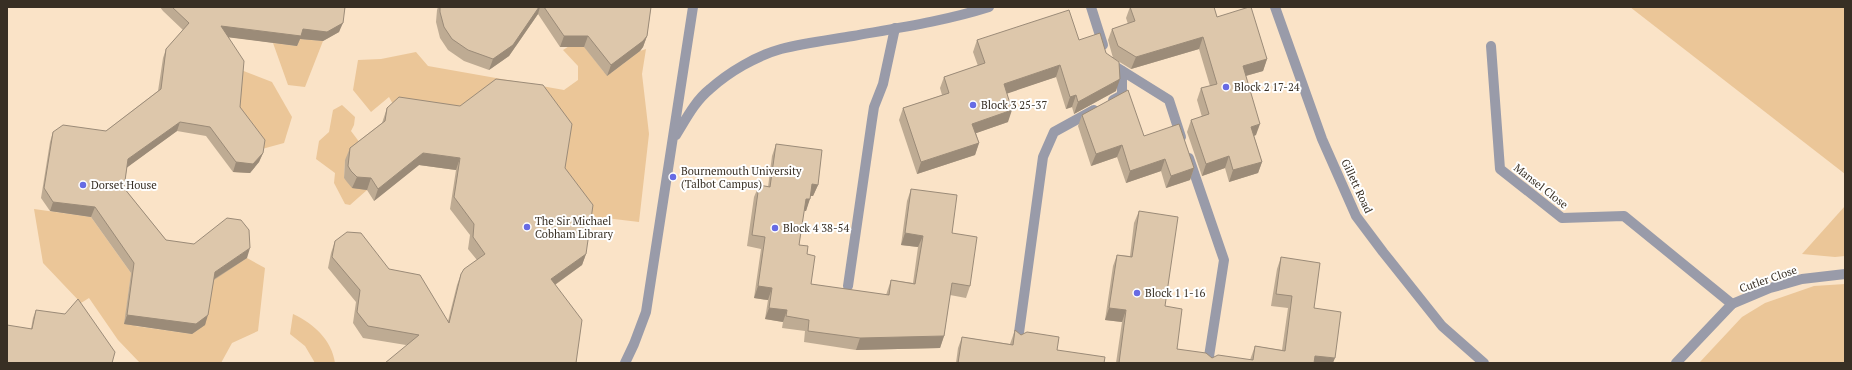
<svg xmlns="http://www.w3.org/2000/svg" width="1852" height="370" font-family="'PT Serif',serif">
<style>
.green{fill:#ebc698}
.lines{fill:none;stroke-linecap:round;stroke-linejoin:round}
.minor{stroke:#999ba9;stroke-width:10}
.wall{fill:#beab93}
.shaded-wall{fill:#9b8b78}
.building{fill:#ddc7ab;stroke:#9b8b78}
.poi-dot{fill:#676be4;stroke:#fff;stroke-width:1.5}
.labels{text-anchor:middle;stroke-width:4;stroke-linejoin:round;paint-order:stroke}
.poi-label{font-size:11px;fill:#382f24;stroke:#fff;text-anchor:start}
.street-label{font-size:11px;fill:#382f24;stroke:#fff}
</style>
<rect width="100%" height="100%" fill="#fae3c7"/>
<g class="green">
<polygon points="1630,7 1845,7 1845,174"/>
<polygon points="299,39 323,41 305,87 288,85 273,43 297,46"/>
<polygon points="579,40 604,72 611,73 640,51 646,49 642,74 649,134 639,222 589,216 456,117 395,108 389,97 371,112 353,90 358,60 381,59 416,52 428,66 564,90 578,80 578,66 563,50"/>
<polygon points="241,70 272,82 292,117 284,143 262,149 237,117"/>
<polygon points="342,105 355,117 354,125 351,131 363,147 345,160 344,178 367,190 350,205 345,204 334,183 335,173 316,159 319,141 329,132 333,110"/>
<polygon points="1845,206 1845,256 1835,257 1802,254"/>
<polygon points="34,209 91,217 131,273 126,311 135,326 192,334 211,281 247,258 265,268 258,331 232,343 221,363 140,363 118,340 89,298 81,303 43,263"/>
<polygon points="1845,284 1845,363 1699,363 1742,317 1765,303 1814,286"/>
<path d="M293 314C313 323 332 340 335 363H315L305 346 290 334Z"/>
</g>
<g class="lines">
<g class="minor">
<polyline points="1091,7 1103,45"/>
<polyline points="1275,7 1322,139 1356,216 1383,252 1442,326 1484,363"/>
<polyline points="1491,46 1500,169 1562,218 1624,216 1732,304"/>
<polyline points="1108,62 1169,100 1181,137"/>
<polyline points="1113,100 1122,95 1122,71"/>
<path d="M676 135C686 119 695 101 710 89 729 72 756 56 781 49 804 43 829 40 853 36 898 28 945 21 989 7"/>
<polyline points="1189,158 1224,260 1208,363"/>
<polyline points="848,286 872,120 874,107 883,84 895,28"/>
<polyline points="1018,340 1043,157 1054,132 1094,110"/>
<polyline points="625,363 634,344 646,312 693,7"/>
<polyline points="1676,363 1732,304 1770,288 1802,279 1845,274"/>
</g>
</g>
<g class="wall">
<polygon points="160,7 345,7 339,32 323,41 300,39 297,46 229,37 240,107 263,153 259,162 250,173 233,172 206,136 177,131 127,167 124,188 166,240 247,258 214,280 205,325 192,334 124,324 131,273 91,217 50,211 41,198 50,142 53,132 106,131 158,91 163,58 166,49 183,30 163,11"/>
<polygon points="438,7 651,7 647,36 643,47 640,51 607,76 584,47 560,47 538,14 509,56 489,70 464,61 448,50 440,38 436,22 437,10"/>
<polygon points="1130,7 1214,7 1217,17 1267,59 1263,71 1246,76 1256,135 1254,136 1262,162 1258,173 1229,182 1225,168 1202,176 1187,132 1191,120 1202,117 1197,100 1201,88 1210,86 1199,49 1131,69 1113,58 1108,40 1112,29 1128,24 1126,18"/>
<polygon points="977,40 1079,40 1116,91 1074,114 1072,107 1066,109 1056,77 1007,93 1008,122 976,133 979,143 975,155 917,174 899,120 903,108 942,95 940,88 944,77 978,66 973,52"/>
<polygon points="387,108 565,168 586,254 582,265 555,285 406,345 363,338 353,323 356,302 328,268 331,253 335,241 389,269 448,321 457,285 461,274 477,260 468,249 470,235 450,209 456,170 419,165 374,201 367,190 352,188 347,182 344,178 345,160 350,148 382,123"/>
<polygon points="1082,115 1144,136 1194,168 1190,180 1166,188 1161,171 1126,183 1117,157 1091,166 1078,126"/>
<polygon points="776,144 818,185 813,196 810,196 806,211 804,211 799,245 807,254 811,284 886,295 891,280 913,283 918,247 901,245 907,201 911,189 952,233 970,286 966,298 950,295 944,336 940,348 856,350 804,342 805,331 782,328 783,322 765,319 768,300 754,298 761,249 747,246 754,197 759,185 768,187 772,156"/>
<polygon points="1139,211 1177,349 1212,358 1250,360 1255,346 1282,350 1288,308 1271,306 1277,269 1281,257 1314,308 1333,363 1116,363 1122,322 1105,320 1113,266 1117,255 1130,256 1134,223"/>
<polygon points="36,310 112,363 31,329 33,318"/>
<polygon points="1015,330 1021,335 1057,350 1104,363 956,363 958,348 962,337 1010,344"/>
</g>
<g class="shaded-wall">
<polygon points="539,7 540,7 538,14 509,56 489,70 493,59"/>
<polygon points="343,23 339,32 323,41 300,39 297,46 218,36 221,26"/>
<polygon points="564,36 588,36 584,47 560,47"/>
<polygon points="647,36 643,47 640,51 607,76 611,65"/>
<polygon points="1203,37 1199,49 1131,69 1136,57"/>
<polygon points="1267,59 1263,71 1238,78 1243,66"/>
<polygon points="1060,65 1056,77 1000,96 1004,84"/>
<polygon points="1120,79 1116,91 1074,114 1078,102"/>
<polygon points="1076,95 1072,107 1066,109 1070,97"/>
<polygon points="1012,110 1008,122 968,136 972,124"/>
<polygon points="180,122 177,131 125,169 128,159"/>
<polygon points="1260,124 1256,135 1247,138 1251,127"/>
<polygon points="979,143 975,155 917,174 921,162"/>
<polygon points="1122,145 1117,157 1091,166 1096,154"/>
<polygon points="263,153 259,162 250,173 233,172 236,162"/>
<polygon points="423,153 460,158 456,170 419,165 374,201 378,189"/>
<polygon points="1229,156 1225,168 1202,176 1206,164"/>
<polygon points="1165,159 1161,171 1126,183 1130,171"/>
<polygon points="1262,162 1258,173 1229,182 1233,170"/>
<polygon points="1194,168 1190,180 1166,188 1171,176"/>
<polygon points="357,177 371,178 367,190 352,188"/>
<polygon points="812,184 818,185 813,196 808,196"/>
<polygon points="806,199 810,199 806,211 802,211"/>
<polygon points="53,202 95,207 91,217 50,211"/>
<polygon points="905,233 923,236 918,247 901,245"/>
<polygon points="250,248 247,258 211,281 215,272"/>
<polygon points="586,254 582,265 546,291 551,279"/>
<polygon points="758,286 772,288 768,300 754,298"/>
<polygon points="769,308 787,310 783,322 765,319"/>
<polygon points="1109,308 1126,310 1122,322 1105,320"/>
<polygon points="127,315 208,315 205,325 192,334 124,324"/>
<polygon points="944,336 940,348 856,350 860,338"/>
<polygon points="1315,356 1335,358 1333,363 1312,363"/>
</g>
<g class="building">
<polygon points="172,7 345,7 343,23 327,32 303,29 301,36 221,26 244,61 240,107 265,140 263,153 253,164 236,162 210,127 180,122 128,159 124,188 166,240 194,244 227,218 241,220 249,230 250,248 215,272 208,315 196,324 127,315 134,263 95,207 53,202 44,188 53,132 63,125 106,131 161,89 166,49 189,23"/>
<polygon points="440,7 539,7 513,45 493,59 468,50 452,39 444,27 440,12"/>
<polygon points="544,7 651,7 647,36 643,41 611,65 588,36 564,36"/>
<polygon points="1130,7 1214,7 1217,17 1249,7 1251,7 1267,59 1243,66 1260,124 1251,127 1262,162 1233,170 1229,156 1206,164 1191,120 1209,114 1201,88 1217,84 1203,37 1136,57 1118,46 1112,29 1135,21"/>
<polygon points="1069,10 1079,40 1100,33 1106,53 1119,62 1120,79 1078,102 1076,95 1070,97 1060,65 1004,84 1012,110 972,124 979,143 921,162 903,108 949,93 944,77 985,63 977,40"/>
<polygon points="496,79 543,85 572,124 565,168 593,205 586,254 551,279 582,320 576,363 385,363 419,335 368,326 357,312 360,290 332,257 335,241 347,232 361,233 389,269 420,275 449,323 461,274 464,269 485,254 473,237 474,224 454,197 460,158 423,153 378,189 371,178 357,177 351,171 348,166 350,148 385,121 387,108 399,97 460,106"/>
<polygon points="1128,90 1144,136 1179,124 1194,168 1171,176 1165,159 1130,171 1122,145 1096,154 1082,115"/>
<polygon points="776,144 822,150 818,185 812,184 810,199 806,199 799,245 808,246 807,254 815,256 811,284 889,295 891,280 915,284 923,236 905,233 911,189 957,195 952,233 977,237 970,286 952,283 944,336 860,338 808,331 809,320 786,316 787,310 769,308 772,288 758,286 765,237 752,235 759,185 770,187"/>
<polygon points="1139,211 1178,217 1165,306 1182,309 1177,349 1206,353 1212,358 1218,355 1253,360 1255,346 1285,351 1292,296 1276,294 1281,257 1320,263 1314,308 1341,312 1335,358 1315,356 1314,363 1119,363 1126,310 1109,308 1117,255 1132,257"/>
<polygon points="78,299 115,352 112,363 7,363 7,325 32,329 36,310 65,314"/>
<polygon points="1015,330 1021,335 1027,332 1059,337 1057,350 1105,357 1104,363 958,363 962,337 1013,345"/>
</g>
<g class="poi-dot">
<circle cx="1226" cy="87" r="4"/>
<circle cx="973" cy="105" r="4"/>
<circle cx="673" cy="177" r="4"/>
<circle cx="83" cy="185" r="4"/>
<circle cx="527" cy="227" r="4"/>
<circle cx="775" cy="228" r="4"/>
<circle cx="1137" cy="293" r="4"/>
</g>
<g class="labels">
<g class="poi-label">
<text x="1234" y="91">Block 2 17-24</text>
<text x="981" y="109">Block 3 25-37</text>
<text x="681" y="175">Bournemouth University<tspan x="681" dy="13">(Talbot Campus)</tspan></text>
<text x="91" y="189">Dorset House</text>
<text x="535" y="225">The Sir Michael<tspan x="535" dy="13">Cobham Library</tspan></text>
<text x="783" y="232">Block 4 38-54</text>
<text x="1145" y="297">Block 1 1-16</text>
</g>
<g class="street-label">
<text transform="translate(1357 186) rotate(65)" y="4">Gillett Road</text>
<text transform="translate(1541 186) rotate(38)" y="4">Mansel Close</text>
<text transform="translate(1768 279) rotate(-19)" y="4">Cutler Close</text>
</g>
</g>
<rect width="1852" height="370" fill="none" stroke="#382f24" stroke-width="16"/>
</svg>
